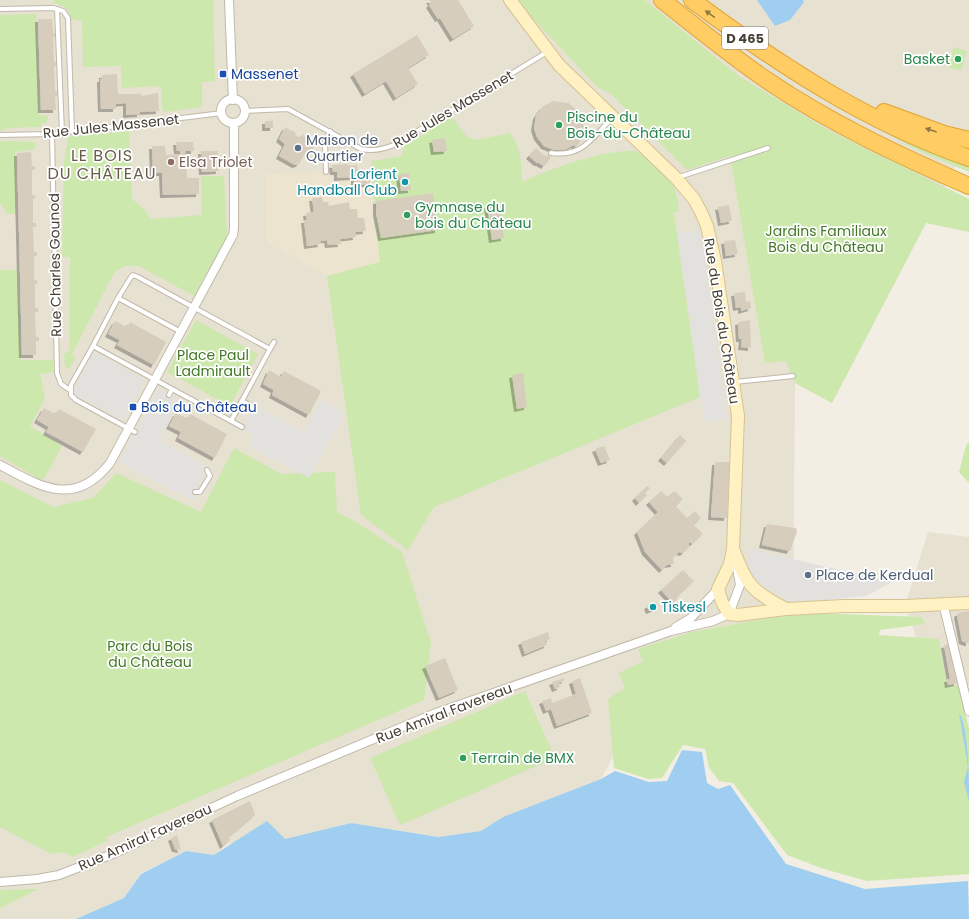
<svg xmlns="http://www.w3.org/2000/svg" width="969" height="919" font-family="Poppins,sans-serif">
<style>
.residential{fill:#e7e1d2}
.education{fill:#ece4ce}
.green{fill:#cce8ac}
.parking{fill:#e3e1dd}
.water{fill:#9fcef1}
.building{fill:#d7cdbd;filter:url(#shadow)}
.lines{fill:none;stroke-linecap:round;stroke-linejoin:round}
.lane-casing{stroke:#c1b9aa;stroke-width:6}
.street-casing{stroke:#c1b9aa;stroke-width:10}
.secondary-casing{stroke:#d4c393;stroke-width:14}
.highway-casing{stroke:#e0a231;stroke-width:18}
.lane{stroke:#fff;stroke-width:4}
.street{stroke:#fff;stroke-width:8}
.secondary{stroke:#fff1c2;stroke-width:12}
.highway{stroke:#ffcd63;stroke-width:16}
.oneway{fill:#8f7847}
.leisure-dot{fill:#2e9e5b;stroke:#fff;stroke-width:1.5}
.transit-dot{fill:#1a4fb4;stroke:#fff;stroke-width:1.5}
.service-dot{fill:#5c6f8a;stroke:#fff;stroke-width:1.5}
.education-dot{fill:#8d6e63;stroke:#fff;stroke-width:1.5}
.culture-dot{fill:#0f9aa8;stroke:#fff;stroke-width:1.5}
.labels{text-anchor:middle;stroke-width:3.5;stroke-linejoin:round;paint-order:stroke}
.shield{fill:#fff;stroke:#7d7971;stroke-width:1}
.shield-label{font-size:13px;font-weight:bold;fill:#453f34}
.leisure-label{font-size:14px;fill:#27864d;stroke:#fff;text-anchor:start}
.transit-label{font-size:14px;fill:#164399;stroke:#fff;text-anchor:start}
.street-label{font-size:14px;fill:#453f34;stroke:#fff}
.service-label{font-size:14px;fill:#4e5e75;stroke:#fff;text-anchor:start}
.education-label{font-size:14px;fill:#785e54;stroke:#fff;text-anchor:start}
.culture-label{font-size:14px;fill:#0d838f;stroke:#fff;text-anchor:end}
.park-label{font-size:14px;fill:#447727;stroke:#fff}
.quarter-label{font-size:16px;letter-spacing:1px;fill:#685d4b;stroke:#fff}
</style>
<defs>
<filter id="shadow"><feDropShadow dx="-3" dy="3" stdDeviation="0" flood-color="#0004"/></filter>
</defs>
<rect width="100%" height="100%" fill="#f3eee4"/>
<g class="residential">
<polygon points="0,0 969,0 969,141 832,403 795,383 793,625 668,654 601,779 503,817 481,831 438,837 351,823 285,839 228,844 214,855 186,851 141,873 124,898 76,919 0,919"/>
<polygon points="928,532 969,537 969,685 936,693 905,606"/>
</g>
<polygon class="education" points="326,172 333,179 353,178 353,185 370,185 380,262 327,276 267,242 265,174"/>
<g class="green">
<path d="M54 0H213L215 81 202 82V107L165 112 162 109 161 86 122 88 121 66 83 67 82 21 71 19C70 8 64 6 54 3Z"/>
<polygon points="519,0 645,0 740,77 830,131 969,199 969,232 926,223 832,403 795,383 786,361 765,363 730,156 687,170 610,93 596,86 529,14"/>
<polygon points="36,14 39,115 48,116 47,123 41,123 41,127 8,128 0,131 0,15"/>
<polygon points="954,47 967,51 961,71 948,67"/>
<path d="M452 117 467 137 475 140 510 133C521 147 521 161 522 179L523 182C545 170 614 146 637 152 644 154 670 180 674 187 677 195 678 203 679 211L674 212 700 397 434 507 408 550 361 515 327 276 380 262 371 161 402 156 404 146Z"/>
<polygon points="872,125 920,147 969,164 969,172 915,149"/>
<polygon points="129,131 132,199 145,210 150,219 202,215 201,176 224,176 227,237 194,296 139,266 126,266 115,271 72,354 75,359 69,369 65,367 64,354 69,351 70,257 62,257 64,162 68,137"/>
<polygon points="0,141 35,142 36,147 33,150 15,152 16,214 8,214 0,204"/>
<polygon points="0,270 17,270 21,360 53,360 53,372 40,374 45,399 30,426 62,446 44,479 39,479 0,456"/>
<polygon points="196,320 258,354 230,406 167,372"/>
<polygon points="969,441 969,483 959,472 966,446"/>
<polygon points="234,448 281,474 335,472 337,512 353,520 402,552 431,643 424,700 104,838 109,840 72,857 64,852 51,854 0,827 0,480 53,507 93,498 116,473 201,512"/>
<polygon points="813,613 922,617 925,624 880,630 879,635 939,639 947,686 959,685 969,729 969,874 867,881 824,869 787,855 733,783 719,781 709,768 705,749 683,745 662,778 648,779 614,768 608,699 625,688 619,673 643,661 638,649 692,632 763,619"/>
<polygon points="525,691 555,758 400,825 370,758"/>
<polygon points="38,889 0,908 0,890"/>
</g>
<g class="parking">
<polygon points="700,230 727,419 704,422 677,233"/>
<polygon points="94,352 145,380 123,420 72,393"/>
<polygon points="158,389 180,401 159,440 208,467 191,500 119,462"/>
<polygon points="321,400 345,413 309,478 249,446 254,436 241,429 254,405 304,432"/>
<polygon points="750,549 892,582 866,596 817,601 790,601 763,587 747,569"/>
</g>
<g class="water">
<polygon points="757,0 803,0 804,2 790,20 775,26"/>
<path d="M959 713C969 728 969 781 969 801L964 782 968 766Z"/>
<polygon points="682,750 702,752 707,783 718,789 730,785 786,864 865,889 968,881 969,919 76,919 124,898 141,874 186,851 214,855 267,821 285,839 351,823 438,837 481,831 503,817 601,779 615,771 649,782 667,781"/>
</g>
<g class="building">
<polygon points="429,0 458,0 474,26 453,39 440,18 438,19 429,5 431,3"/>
<polygon points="38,19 52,19 53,33 56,33 56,37 53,37 54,62 57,62 57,66 54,66 55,91 58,91 58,96 55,96 56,110 41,110"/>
<polygon points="417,35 429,55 408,68 418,84 396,98 386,81 365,94 353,74"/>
<polygon points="117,74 118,94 141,94 141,96 158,93 159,111 140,112 140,114 126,115 126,103 116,104 116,109 101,109 100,79 102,79 102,75"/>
<polygon points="553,101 569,103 580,113 584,127 580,139 581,141 576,147 574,145 564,150 554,150 544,146 537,137 534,128 536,116 542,107"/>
<rect x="265" y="121" width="8" height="7"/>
<polygon points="285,127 296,133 295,135 299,137 303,135 308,137 307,141 315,145 311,152 307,150 299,164 295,165 279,156 285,144 279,139"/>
<polygon points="445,138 447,151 434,152 432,140"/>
<polygon points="176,142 193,142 194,151 185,151 187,178 199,178 199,194 163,195 162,173 153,173 152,146 165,146 166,155 180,154 180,151 177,151"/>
<polygon points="536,148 545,156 548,155 551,158 544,166 539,163 537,163 529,156"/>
<polygon points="201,151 218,151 219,171 202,172"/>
<polygon points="31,152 32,166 35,166 35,170 32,170 32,195 35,195 35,199 33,199 33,223 36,223 36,227 33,227 34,252 37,252 37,256 34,256 34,280 37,280 38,284 35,284 35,308 38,308 38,312 35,312 36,337 39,337 39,341 36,341 36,355 22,355 17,153"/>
<polygon points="348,164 349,166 357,165 358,172 370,171 370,184 354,185 354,177 337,178 337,172 333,172 332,165"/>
<polygon points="409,173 411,190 401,191 399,174"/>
<polygon points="433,193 438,225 438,230 381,238 376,213 376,201"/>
<polygon points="322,197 323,202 328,202 329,206 349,202 350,209 357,209 358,218 364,218 366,231 355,232 356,237 340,239 341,244 328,245 327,240 320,241 321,244 307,246 304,220 307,220 306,213 314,212 312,198"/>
<polygon points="499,203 504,238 492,240 487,205"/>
<polygon points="729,205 732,221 721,223 718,207"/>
<polygon points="735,240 738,254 726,256 724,241"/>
<polygon points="745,292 746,302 750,301 751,308 741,311 741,307 736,308 734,293"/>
<polygon points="750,320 751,348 741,347 742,339 739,339 738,322"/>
<polygon points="115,321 127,327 130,322 166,342 154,365 117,345 120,340 108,334"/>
<polygon points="269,370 281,377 284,371 321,391 309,415 272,395 274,390 263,384"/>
<polygon points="523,373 527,407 517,409 512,375"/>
<polygon points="44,408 56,414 59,409 96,429 83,452 46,432 49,427 37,420"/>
<polygon points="176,413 188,419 190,414 227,434 215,458 178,438 181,432 169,426"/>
<polygon points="680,435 686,441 667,463 661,458"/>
<polygon points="604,446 610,460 601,463 595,449"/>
<polygon points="715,462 730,462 727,518 711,517"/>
<polygon points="647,486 650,488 645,493 647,495 639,503 635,498"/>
<polygon points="661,491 667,497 673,492 676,492 683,499 676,506 687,518 695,511 701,518 694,525 703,534 692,544 690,542 688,544 690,546 683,553 679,552 673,558 674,564 667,565 662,570 645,552 637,532 658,512 649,502"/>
<polygon points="767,524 796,528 797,532 790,551 762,545"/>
<polygon points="683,570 694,581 677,597 678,598 673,603 661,590"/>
<polygon points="656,602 659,607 649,611 647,606"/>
<polygon points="969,611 969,643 967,643 962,641 957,615 958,613"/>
<polygon points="548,632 550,639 545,641 547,645 525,654 521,642"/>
<polygon points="950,644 957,683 948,685 947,679 950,679 944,645"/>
<polygon points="445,658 458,690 439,698 425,666"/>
<polygon points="564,678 565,680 559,683 560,687 555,689 552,682"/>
<polygon points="580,678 592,713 557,726 551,709 546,711 542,701 551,698 552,703 576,694 572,681"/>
<polygon points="250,801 255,815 229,837 230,840 223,846 212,820"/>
<polygon points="177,835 181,850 175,849 171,838"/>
</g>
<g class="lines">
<g class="lane-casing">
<g id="lane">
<polyline points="0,9 53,8 63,11 68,18 72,131"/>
<polyline points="57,9 62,133"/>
<path d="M245 111 288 109 361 149C375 152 386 149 398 143L547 52"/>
<polyline points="52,134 57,373 61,384 70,390"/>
<polyline points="0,135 52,134 222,113"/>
<path d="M551 153C583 157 591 139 612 118"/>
<polyline points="326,172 325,142 330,131"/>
<polyline points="679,177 768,148"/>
<polyline points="93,346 118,298"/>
<polyline points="270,349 274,342"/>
<polyline points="735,382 793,376"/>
<polyline points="169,395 172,389"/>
<polyline points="242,401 253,407"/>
<polyline points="231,421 242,427"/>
<polyline points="135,432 76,400 71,395 71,385 93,346 231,421 270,349 138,277 133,275 131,277 118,298 181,332"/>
<polyline points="195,492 200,492 210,476 207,470"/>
</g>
</g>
<g class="street-casing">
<g id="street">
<polyline points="229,0 233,100"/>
<circle cx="233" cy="111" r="12"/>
<path d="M0 465C41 487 75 508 110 463L233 235 234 228V123"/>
<polyline points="943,603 969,711"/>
<polyline points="676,627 691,618 718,589"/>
<polyline points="0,882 37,879 59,875 115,853 237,796 436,713 671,631 713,621 729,614 740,585 737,568"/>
</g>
</g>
<g class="secondary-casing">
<g id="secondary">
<polyline points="510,0 559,65 676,178 694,199 701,212 707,226 715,261 738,416 733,549 730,564 718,589 722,602 729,614 738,615 786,609 844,606 905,606 969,603"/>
<path d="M733 549C748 586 750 590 786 609"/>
</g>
</g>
<g class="highway-casing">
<g id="highway">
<path d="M662 0C697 28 731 56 768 81 830 123 900 156 969 186"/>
<path d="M692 0C778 64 867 123 969 158"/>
<polyline points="884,112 944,134 969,140"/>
</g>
</g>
<use href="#lane" class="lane"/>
<use href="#street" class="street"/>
<use href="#secondary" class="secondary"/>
<use href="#highway" class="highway"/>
</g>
<defs><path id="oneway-solid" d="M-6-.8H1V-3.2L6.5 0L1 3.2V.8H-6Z"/></defs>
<g class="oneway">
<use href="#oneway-solid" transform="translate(710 14) rotate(-144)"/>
<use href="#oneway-solid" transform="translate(931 130) rotate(-161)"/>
</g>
<g class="leisure-dot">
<circle cx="958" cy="59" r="4"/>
<circle cx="559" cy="125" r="4"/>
<circle cx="407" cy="215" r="4"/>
<circle cx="463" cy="758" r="4"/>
</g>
<g class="transit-dot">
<rect x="219" y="70" width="8" height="8" rx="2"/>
<rect x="129" y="403" width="8" height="8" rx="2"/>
</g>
<g class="service-dot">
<circle cx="298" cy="148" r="4"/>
<circle cx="808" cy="575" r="4"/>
</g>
<circle class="education-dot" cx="171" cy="162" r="4"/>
<g class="culture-dot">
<circle cx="405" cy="182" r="4"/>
<circle cx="653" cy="607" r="4"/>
</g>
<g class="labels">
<rect class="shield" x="722" y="27" width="46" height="22" rx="3"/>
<g class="shield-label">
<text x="745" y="43">D 465</text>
</g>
<g class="leisure-label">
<text x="950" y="64" text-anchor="end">Basket</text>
<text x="567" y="122">Piscine du<tspan x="567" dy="16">Bois-du-Château</tspan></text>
<text x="415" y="212">Gymnase du<tspan x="415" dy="16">bois du Château</tspan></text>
<text x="471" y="763">Terrain de BMX</text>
</g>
<g class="transit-label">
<text x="231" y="79">Massenet</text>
<text x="141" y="412">Bois du Château</text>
</g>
<g class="street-label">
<text transform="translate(453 109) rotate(-31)" y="5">Rue Jules Massenet</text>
<text transform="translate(111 126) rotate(-6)" y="5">Rue Jules Massenet</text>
<text transform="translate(55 265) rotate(-91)" y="5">Rue Charles Gounod</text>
<text transform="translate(722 321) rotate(81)" y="5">Rue du Bois du Château</text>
<text transform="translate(444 713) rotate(-21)" y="5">Rue Amiral Favereau</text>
<text transform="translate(145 837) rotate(-24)" y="5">Rue Amiral Favereau</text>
</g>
<g class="service-label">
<text x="306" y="145">Maison de<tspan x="306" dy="16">Quartier</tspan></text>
<text x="816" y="580">Place de Kerdual</text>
</g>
<g class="education-label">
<text x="179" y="167">Elsa Triolet</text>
</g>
<g class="culture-label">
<text x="397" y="179">Lorient<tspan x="397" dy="16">Handball Club</tspan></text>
<text x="661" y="612" text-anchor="start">Tiskesl</text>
</g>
<g class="park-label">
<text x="826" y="236">Jardins Familiaux<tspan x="826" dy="16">Bois du Château</tspan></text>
<text x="213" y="360">Place Paul<tspan x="213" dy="16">Ladmirault</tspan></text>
<text x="150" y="651">Parc du Bois<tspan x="150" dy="16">du Château</tspan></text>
</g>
<g class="quarter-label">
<text x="102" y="161">LE BOIS<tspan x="102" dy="18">DU CHÂTEAU</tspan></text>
</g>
</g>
</svg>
